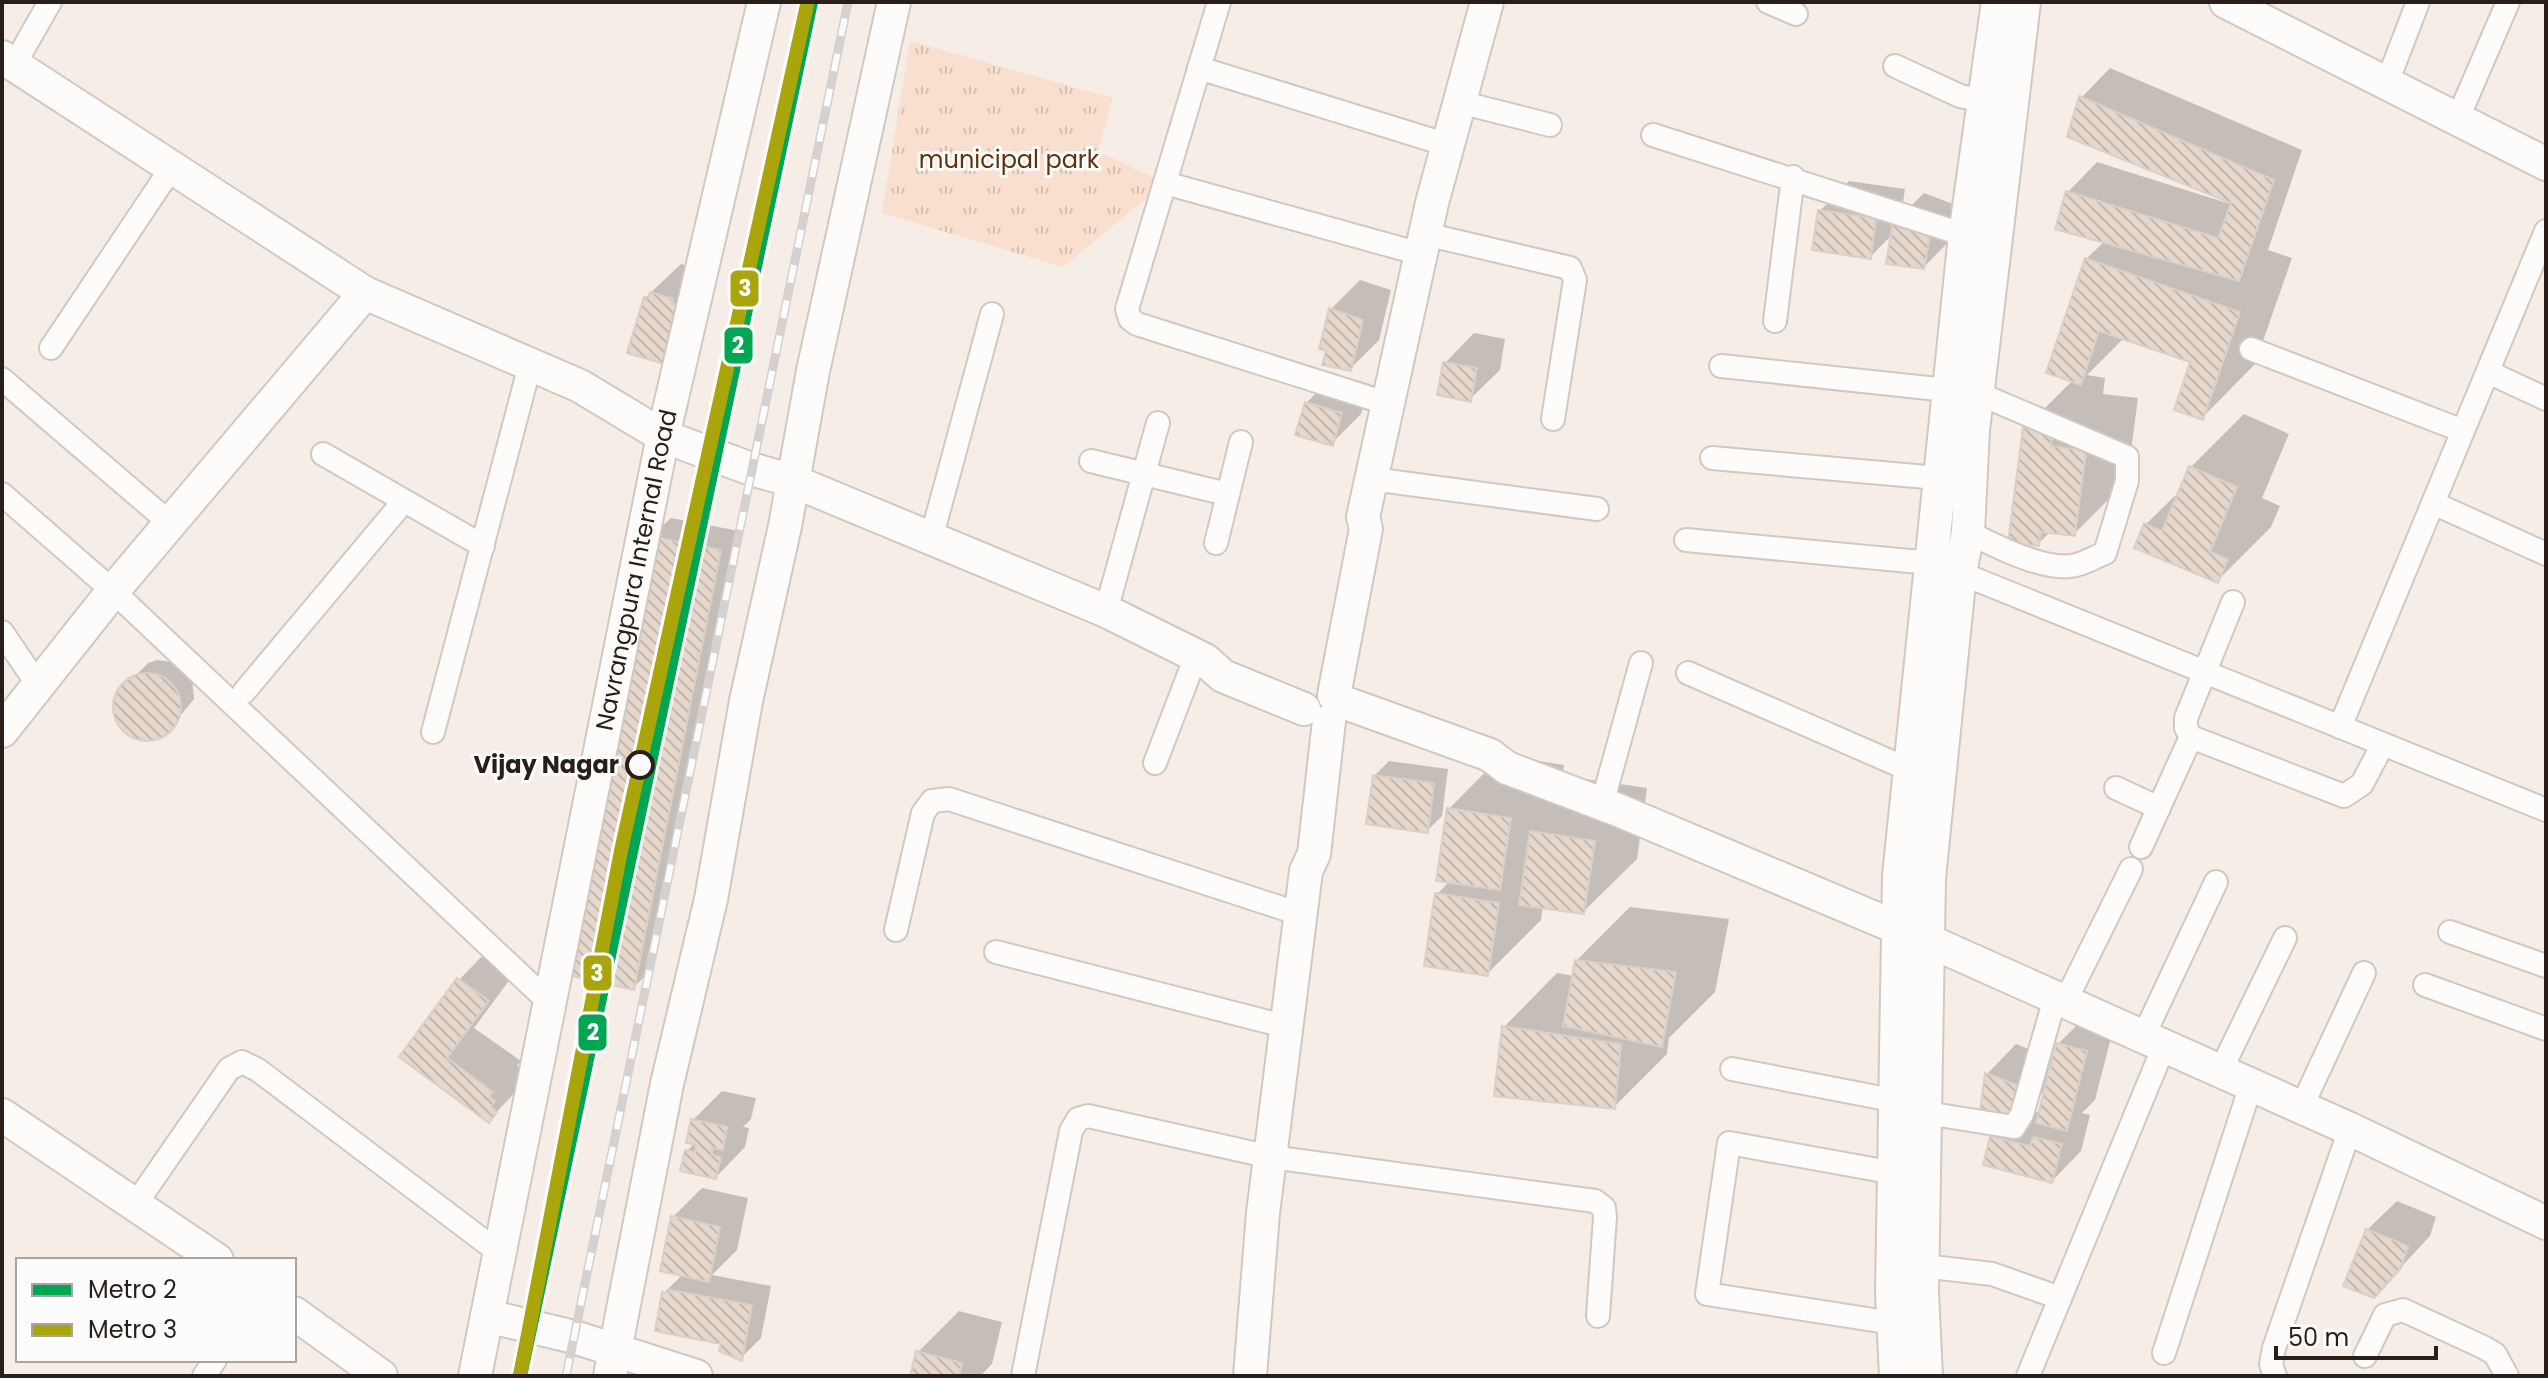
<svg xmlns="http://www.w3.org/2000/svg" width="2548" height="1378" font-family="Poppins,sans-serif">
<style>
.grass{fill:url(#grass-tufts)}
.shadow{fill:#0003;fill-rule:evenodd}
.building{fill:url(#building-back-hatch);stroke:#d9d0c9;stroke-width:2}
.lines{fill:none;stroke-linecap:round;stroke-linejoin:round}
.street-casing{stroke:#d1c8c1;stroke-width:26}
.secondary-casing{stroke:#d1c8c1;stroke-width:36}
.street{stroke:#fefcfb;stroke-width:22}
.secondary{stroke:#fefcfb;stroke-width:32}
.rail-casing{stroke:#d4d1cf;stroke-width:9}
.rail{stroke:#fcfcfc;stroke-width:6;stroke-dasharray:18;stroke-linecap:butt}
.metro-1-casing{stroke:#fcfcfc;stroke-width:20}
.metro-2-casing{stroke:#fcfcfc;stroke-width:20}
.metro-1{stroke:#00a651;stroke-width:14}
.metro-2{stroke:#a9a50a;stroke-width:14}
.stop-dot{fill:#fcfcfc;stroke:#291f18;stroke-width:4}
.labels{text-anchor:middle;stroke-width:6;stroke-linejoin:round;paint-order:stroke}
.park-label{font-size:24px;fill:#5e320c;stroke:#fcfcfc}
.street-label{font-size:24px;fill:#291f18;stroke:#fcfcfc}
.stop-label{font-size:24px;font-weight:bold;fill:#291f18;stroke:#fcfcfc;text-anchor:end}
.line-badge{stroke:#fcfcfc;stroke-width:3}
.badge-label{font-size:22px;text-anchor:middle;font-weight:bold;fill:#fff}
</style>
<defs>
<pattern id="grass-tufts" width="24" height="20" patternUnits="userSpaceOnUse" patternTransform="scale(2)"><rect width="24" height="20" fill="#f9dfcd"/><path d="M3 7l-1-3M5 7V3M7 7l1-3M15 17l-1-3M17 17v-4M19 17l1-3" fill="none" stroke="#d5bfaf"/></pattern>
<pattern id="building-back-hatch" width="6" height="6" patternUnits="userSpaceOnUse" patternTransform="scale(2)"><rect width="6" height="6" fill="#e5d7cc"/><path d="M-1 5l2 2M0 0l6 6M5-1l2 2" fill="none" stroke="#c4b8ae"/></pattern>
</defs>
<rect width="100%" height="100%" fill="#f6ede6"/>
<polygon class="grass" points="910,41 1113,98 1098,151 1165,183 1063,267 882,213"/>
<g class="shadow">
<polygon points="2110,68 2302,150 2268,250 2292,258 2255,364 2202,418 2193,360 2125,337 2087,375 2105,378 2103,394 2138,398 2127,481 2074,534 2051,531 2038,544 2025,428 2073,380 2086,259 2105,241 2068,192 2097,162 2227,203 2228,200 2081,98"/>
<polygon points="1849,181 1905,189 1901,216 1924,193 1958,206 1953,237 1924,267 1893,234 1870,257 1820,211"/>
<polygon points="681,264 701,270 693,333 645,298"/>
<polygon points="1360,280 1391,290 1379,340 1350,369 1331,309"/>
<polygon points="1474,333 1505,339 1500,370 1470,399 1445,363"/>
<polygon points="1336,374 1370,384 1361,414 1332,443 1306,403"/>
<polygon points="2244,414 2289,434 2262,498 2280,506 2271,527 2217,581 2146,524 2181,490 2190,468"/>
<polygon points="671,518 739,531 653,968 633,988 651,537"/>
<polygon points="157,660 178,663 192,678 194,699 167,732 146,739 127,732 116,714 118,694 148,663"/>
<polygon points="1502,755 1564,765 1557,807 1585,779 1647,788 1637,859 1583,912 1543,906 1541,920 1488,973 1437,894 1450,881 1449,809"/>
<polygon points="1389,761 1448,769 1442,816 1427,831 1374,776"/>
<polygon points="1630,907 1729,919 1715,992 1669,1038 1667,1054 1614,1107 1504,1027 1557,973 1574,976 1577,960"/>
<polygon points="488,950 516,971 474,1028 521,1061 517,1066 523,1071 518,1077 525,1082 489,1120 402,1057 459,980"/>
<path d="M2087 1015 2115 1022 2095 1100 2082 1113 2090 1115 2081 1151 2052 1181 1992 1137 2010 1118 1987 1074 2016 1044 2054 1059 2058 1044ZM2046 1089 2040 1113 2026 1109Z"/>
<polygon points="722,1091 756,1098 751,1119 743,1127 749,1128 745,1147 716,1177 687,1151 695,1143 693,1120"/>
<polygon points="702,1188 748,1198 737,1250 712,1275 771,1286 761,1338 741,1358 731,1356 732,1352 723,1342 664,1293 683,1274 673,1217"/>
<polygon points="2397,1201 2436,1217 2430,1236 2374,1296 2367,1230"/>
<polygon points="959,1311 1002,1322 992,1364 980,1376 912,1376 918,1352"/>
</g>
<g class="building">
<polygon points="2079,96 2274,180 2239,281 2055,229 2066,191 2218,238 2231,203 2067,137"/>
<polygon points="1818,210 1876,218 1871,259 1812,250"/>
<polygon points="1893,221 1930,236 1924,269 1886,264"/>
<polygon points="2085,258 2240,312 2203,420 2174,410 2190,362 2099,331 2081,385 2046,373"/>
<polygon points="650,292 673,299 672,304 681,307 664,364 627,353 644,297 648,298"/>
<polygon points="1329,308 1363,320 1351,371 1322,365 1326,351 1319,349"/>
<polygon points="1443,362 1477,368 1471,402 1437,395"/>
<polygon points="1305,402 1342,413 1333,446 1295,435"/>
<polygon points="2023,427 2053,431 2051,446 2086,451 2075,536 2041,532 2039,546 2008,543"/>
<polygon points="2189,466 2237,487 2210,552 2228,559 2218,583 2134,548 2144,523 2162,531"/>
<polygon points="649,536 721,550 634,990 558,973"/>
<circle cx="147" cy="707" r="34"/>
<polygon points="1373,775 1434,783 1428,833 1366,824"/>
<polygon points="1447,808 1511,818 1500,890 1436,881"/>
<polygon points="1530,831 1595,841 1584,914 1519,905"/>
<polygon points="1435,893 1499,903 1488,976 1424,966"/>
<polygon points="1575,960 1676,972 1662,1047 1563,1026"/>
<polygon points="457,978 489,1001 447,1058 493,1092 489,1096 495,1101 491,1107 497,1112 489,1123 399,1057"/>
<polygon points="1502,1026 1621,1044 1615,1109 1494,1096"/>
<polygon points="2056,1043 2087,1051 2067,1131 2036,1123"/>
<polygon points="1985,1073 2025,1088 2016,1122 1980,1111"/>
<polygon points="691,1119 727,1127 723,1150 713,1148 712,1155 721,1157 716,1179 680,1171 685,1150 695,1152 696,1145 686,1143"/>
<polygon points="1990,1136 2030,1146 2033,1137 2062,1144 2052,1183 1983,1165"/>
<polygon points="671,1216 720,1227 709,1282 660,1271"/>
<polygon points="2366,1229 2408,1246 2401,1268 2374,1298 2343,1286"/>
<polygon points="670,1290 752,1305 742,1361 719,1351 721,1344 655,1331 662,1292 669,1293"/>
<polygon points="916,1351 962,1363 959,1376 910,1376"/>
</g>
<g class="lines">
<g class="street-casing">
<g id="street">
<polyline points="1219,2 1127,309 1130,319 1137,324 1389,404"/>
<polyline points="1768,2 1796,14"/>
<polyline points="14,65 50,2"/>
<polyline points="1895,66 1960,96 1984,101"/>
<polyline points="2393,67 2418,2"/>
<polyline points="1199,68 1448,145"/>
<polyline points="1459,102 1550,125"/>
<polyline points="2464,104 2508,2"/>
<polyline points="1653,135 1965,235"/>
<polyline points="1165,183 1421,254"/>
<polyline points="1425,234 1570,268 1575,280 1553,419"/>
<polyline points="1775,321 1793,177"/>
<polyline points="51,348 172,167"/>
<polyline points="2251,349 2463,431"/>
<polyline points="1721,366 1947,390"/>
<polyline points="2488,372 2546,399"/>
<polyline points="2,379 171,524"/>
<polyline points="323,454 483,546"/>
<polyline points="1712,458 1938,478"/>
<polyline points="1091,461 1227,494"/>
<polyline points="1372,479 1597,509"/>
<polyline points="2,494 113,591 550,1003"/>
<polyline points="2433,503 2546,554"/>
<path d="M1968 532C1993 545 2047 573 2076 565 2085 563 2095 557 2105 553L2127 481V457L1977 393"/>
<polyline points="931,539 992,314"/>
<polyline points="1686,540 1931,563"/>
<polyline points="1216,543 1241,442"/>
<polyline points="1960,573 2546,810"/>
<polyline points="2233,602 2186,718 2186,728 2191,737 2344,796 2362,784 2383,744"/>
<polyline points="1106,611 1158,423"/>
<polyline points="2,632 38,685"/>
<polyline points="1688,673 1910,770"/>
<polyline points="244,692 404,501"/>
<polyline points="2340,727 2546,231"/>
<polyline points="433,732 530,365"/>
<polyline points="1155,763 1196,656"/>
<polyline points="2116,788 2159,808"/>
<polyline points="1602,804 1641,663"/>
<polyline points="2141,847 2191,737"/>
<polyline points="896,930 923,813 932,801 949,799 1303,915"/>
<polyline points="2450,932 2546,966"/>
<polyline points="996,952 1288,1027"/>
<polyline points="2425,985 2546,1029"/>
<polyline points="2065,1002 2131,869"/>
<polyline points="2143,1037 2216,882"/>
<polyline points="1732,1069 1897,1101"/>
<polyline points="2220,1072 2285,938"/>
<polyline points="2301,1108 2364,973"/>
<polyline points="1926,1113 2014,1127 2022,1114 2055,998"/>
<polyline points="135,1205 229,1069 242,1062 258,1070 501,1254"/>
<polyline points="1923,1266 1992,1274 2060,1298"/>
<polyline points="1893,1323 1707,1294 1729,1143 1895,1173"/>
<polyline points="2164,1353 2251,1085"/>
<polyline points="2365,1356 2385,1315 2403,1310 2483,1347 2495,1354 2507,1376"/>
<polyline points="204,1376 215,1360"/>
<polyline points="1023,1376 1071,1131 1078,1119 1088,1116 1271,1157 1595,1201 1604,1208 1605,1217 1598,1316"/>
<polyline points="2028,1376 2164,1046"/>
<polyline points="2275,1376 2271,1364 2274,1348 2350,1129"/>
</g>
</g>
<g class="secondary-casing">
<g id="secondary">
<polyline points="2226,2 2546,164"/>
<polyline points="2,57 365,293 580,386 663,436 751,469 793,481 1106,611 1205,660 1223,676 1304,709"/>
<polyline points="1334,695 1366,529 1363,517 1432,203 1487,2"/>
<polyline points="1337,700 1490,755 1507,768 1618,810 1929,941 2350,1129 2546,1223"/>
<polyline points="2,731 113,591 365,293"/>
<polyline points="2,1115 217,1260"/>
<polyline points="294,1313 381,1376"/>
<polyline points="487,1316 574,1337 696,1376"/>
<path id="s1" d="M475 1376 663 436 764 2"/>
<polyline points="610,1376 667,1084 711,899 746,701 785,526 813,371 894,2"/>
<polyline points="1250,1376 1263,1213 1306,871 1314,854 1329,721"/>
<polyline points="1896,1376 1892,1293 1899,876 1965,235 1998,2"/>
<polyline points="1926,1376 1922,1293 1929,878 1960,573 1968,532 1973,430 2024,2"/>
</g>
</g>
<use href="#street" class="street"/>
<use href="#secondary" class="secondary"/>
<g class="rail-casing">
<polyline id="rail" points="566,1376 848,2"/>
</g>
<use href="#rail" class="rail"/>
<g class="metro-1-casing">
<polyline id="metro-1" points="520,1376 811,2"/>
</g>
<g class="metro-2-casing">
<polyline id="metro-2" points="520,1376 621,851 807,5"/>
</g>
<use href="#metro-1" class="metro-1"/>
<use href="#metro-2" class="metro-2"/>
</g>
<circle class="stop-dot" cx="640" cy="765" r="13"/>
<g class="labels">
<g class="park-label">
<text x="1009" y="168">municipal park</text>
</g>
<g class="street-label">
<text dy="8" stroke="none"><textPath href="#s1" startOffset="822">Navrangpura Internal Road</textPath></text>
</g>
<g class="stop-label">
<text x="619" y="773">Vijay Nagar</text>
</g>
</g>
<g class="line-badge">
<rect x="729" y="269" width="31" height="39" rx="8" fill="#a9a50a"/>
<rect x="723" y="326" width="31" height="39" rx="8" fill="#00a651"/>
<rect x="582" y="954" width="31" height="38" rx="8" fill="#a9a50a"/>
<rect x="577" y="1013" width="31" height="39" rx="8" fill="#00a651"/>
</g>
<g class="badge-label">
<text x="745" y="296">3</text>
<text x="738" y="353">2</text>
<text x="597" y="981">3</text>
<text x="593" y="1040">2</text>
</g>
<rect width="2548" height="1378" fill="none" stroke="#291f18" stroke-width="8"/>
<rect x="16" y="1258" width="280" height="104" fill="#fcfcfc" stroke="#a8a4a1" stroke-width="2"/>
<rect x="32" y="1284" width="40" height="12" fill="#00a651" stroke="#a8a4a1" stroke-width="2"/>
<text x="88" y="1298" font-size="24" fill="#291f18">Metro 2</text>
<rect x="32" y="1324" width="40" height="12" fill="#a9a50a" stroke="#a8a4a1" stroke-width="2"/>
<text x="88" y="1338" font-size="24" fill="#291f18">Metro 3</text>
<path d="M2276 1346v12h160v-12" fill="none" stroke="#291f18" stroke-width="4"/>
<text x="2288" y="1346" font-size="24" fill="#291f18" stroke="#fcfcfc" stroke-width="6" paint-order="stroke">50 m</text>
</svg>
